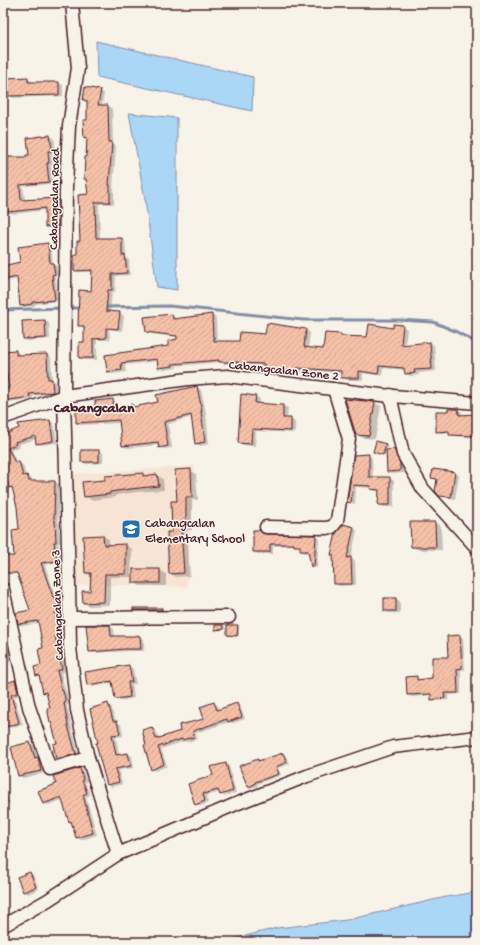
<svg xmlns="http://www.w3.org/2000/svg" width="480" height="945" font-family="'Gochi Hand',sans-serif">
<style>
.built{fill:#f6e4d5}
.water{fill:#abd7f7;stroke:#848da5}
.shadow{fill:#0003}
.lines{fill:none;stroke-linecap:round;stroke-linejoin:round}
.stream{stroke:#848da5;stroke-width:3}
.building{fill:url(#building-hatch);stroke:#4a1f2b}
.minor-casing{stroke:#4a1f2b;stroke-width:15}
.minor{stroke:#f7f3e8;stroke-width:12}
.labels{text-anchor:middle;stroke-width:3;stroke-linejoin:round;paint-order:stroke}
.street-label{font-size:13px;fill:#4a1f2b;stroke:#f7f3e8}
.poi-label{font-size:13px;fill:#4a1f2b;stroke:#f7f3e8;text-anchor:start}
.quarter-label{font-size:15px;font-weight:bold;fill:#4a1f2b;stroke:#f7f3e8}
</style>
<defs>
<pattern id="building-hatch" width="6" height="6" patternUnits="userSpaceOnUse"><rect width="6" height="6" fill="#f5c0a8"/><path d="M-1 1l2-2M0 6l6-6M5 7l2-2" fill="none" stroke="#d4a591"/></pattern>
</defs>
<rect width="100%" height="100%" fill="#f7f3e8"/>
<filter id="ink" filterUnits="userSpaceOnUse"><feTurbulence type="fractalNoise" baseFrequency=".025" numOctaves="2"/><feDisplacementMap in="SourceGraphic" scale="8" xChannelSelector="R" yChannelSelector="G"/><feConvolveMatrix kernelMatrix="1 2 1 2 8 2 1 2 1" color-interpolation-filters="sRGB"/></filter>
<g filter="url(#ink)">
<polygon class="built" points="195,466 187,587 135,585 72,585 71,474"/>
<g class="water">
<polygon points="96,41 253,77 252,111 97,77"/>
<polygon points="129,113 177,118 177,290 157,287 145,199"/>
<polygon points="477,892 477,942 221,942 277,928 347,920 446,897"/>
</g>
<g class="shadow">
<polygon points="27,78 31,81 31,83 59,83 63,85 63,96 13,98 9,95"/>
<polygon points="100,91 104,93 102,106 108,106 112,108 113,144 116,146 113,188 114,189 114,204 99,204 100,239 121,239 125,241 126,257 129,259 130,275 116,276 115,292 112,292 110,312 120,313 124,316 122,331 109,329 110,340 97,340 97,360 84,360 80,357 85,343 85,328 79,325 92,292 93,272 79,272 75,270 89,195 88,180 85,179 87,158 88,139 85,137 88,121 88,102 84,100"/>
<polygon points="50,136 54,138 56,152 52,153 53,165 51,165 52,184 23,186 25,201 58,199 62,201 62,228 50,228 46,226 46,210 13,214 9,212 7,187 6,186 9,173 30,156"/>
<polygon points="48,244 51,246 53,264 57,266 58,276 55,276 58,301 35,304 35,306 24,307 21,305 18,279 8,281 3,280 3,267 21,263"/>
<polygon points="172,315 177,319 212,315 216,318 217,340 218,342 240,342 266,335 306,330 310,333 308,349 324,350 341,335 344,337 368,338 402,326 407,329 405,345 430,343 434,345 436,371 419,373 419,375 410,376 406,373 405,370 383,368 382,376 363,373 363,380 347,380 342,377 342,373 302,370 301,374 286,371 285,374 269,371 265,369 265,366 244,365 241,364 224,364 221,362 176,366 177,368 164,370 159,367 158,361 125,365 126,372 112,374 108,372 106,356 169,347 178,340 178,337 151,334 147,332 145,318"/>
<polygon points="45,321 49,323 50,339 28,341 24,339"/>
<polygon points="15,351 19,353 20,356 47,355 51,357 52,380 56,382 56,394 33,396 33,399 17,402 15,401 3,403 3,390 11,388"/>
<polygon points="197,387 201,390 206,413 209,444 200,446 196,443 192,417 168,424 172,448 164,449 160,447 160,445 127,448 123,446 120,423 81,425 77,423 96,408 113,400 117,403 118,410 132,405 136,407 159,402"/>
<polygon points="256,397 260,399 260,404 283,406 288,408 287,419 291,419 295,422 295,433 256,431 255,446 243,445 239,442"/>
<polygon points="375,403 381,406 375,439 363,438 357,435"/>
<polygon points="458,410 462,412 462,415 477,415 477,438 454,436 450,433 441,433 437,431"/>
<polygon points="50,421 54,423 57,443 41,445 37,443 37,439 19,444 20,446 11,450 17,463 19,462 23,465 26,476 31,478 32,482 55,482 59,484 58,522 59,523 60,543 58,543 61,562 45,565 56,598 59,600 63,614 59,615 63,637 58,638 66,671 61,673 66,693 67,694 69,704 67,705 72,729 79,756 61,761 57,759 54,745 58,744 48,694 44,692 40,677 37,675 42,666 44,649 39,623 23,626 19,624 32,611 19,574 9,574 5,572 15,557 20,530 18,507 14,489 10,487 9,481 3,483 3,437"/>
<polygon points="377,442 388,446 385,455 376,452"/>
<polygon points="394,450 398,453 403,466 404,473 392,474 388,472"/>
<polygon points="99,451 103,453 103,463 86,464 82,461"/>
<polygon points="368,455 372,458 373,478 390,478 394,481 394,507 383,507 379,504 380,491 375,491 372,488 356,487 355,504 348,502 355,456"/>
<polygon points="190,470 196,474 198,500 192,500 192,530 187,530 190,576 176,577 170,573 173,532 178,502"/>
<polygon points="434,470 455,473 459,475 455,499 444,497 440,495 438,480 433,477"/>
<polygon points="142,474 146,476 157,475 163,479 164,490 136,492 116,495 116,497 91,500 85,496 107,480"/>
<polygon points="435,523 441,526 442,550 419,550 412,547"/>
<polygon points="353,528 357,530 351,558 355,561 356,585 339,586 335,583 334,555 332,555"/>
<polygon points="259,531 264,535 316,536 319,538 317,568 312,566 309,552 304,553 301,551 301,547 295,545 273,546 273,554 258,554 254,552"/>
<polygon points="103,536 109,539 109,546 126,545 132,549 131,577 110,577 110,605 89,606 84,603 91,592 92,576 86,573"/>
<polygon points="160,570 166,574 166,586 140,586 134,582"/>
<polygon points="396,599 400,601 400,613 389,613 385,611"/>
<polygon points="162,609 166,612 138,612 134,610"/>
<polygon points="3,617 14,661 3,663"/>
<polygon points="110,626 114,629 115,637 140,637 144,639 144,651 129,651 94,653 90,651"/>
<polygon points="223,626 224,626 225,630 216,629"/>
<polygon points="238,626 239,627 239,636 228,635"/>
<polygon points="459,636 463,638 465,670 461,670 461,694 448,695 448,700 436,701 432,699 432,695 412,697 408,695 416,677 420,680 433,679 449,658"/>
<polygon points="129,666 133,669 136,684 132,684 134,698 120,701 116,698 114,683 92,687 88,684 86,673"/>
<polygon points="15,681 19,684 22,695 14,697 23,725 10,728 7,726 3,714 3,685"/>
<polygon points="214,703 217,705 219,710 237,704 240,706 245,719 233,723 229,722 196,733 197,739 187,742 185,741 161,749 167,766 155,771 151,769 152,728 156,730 159,739 181,731 205,720"/>
<polygon points="107,704 111,706 116,722 121,724 123,736 116,737 119,755 128,754 132,756 134,768 119,770 122,784 111,787 108,784 99,743"/>
<polygon points="30,743 34,745 38,758 42,760 44,773 23,778 19,776"/>
<polygon points="283,754 286,756 290,764 278,768 281,775 257,784 258,786 251,788 248,787 258,760 260,761"/>
<polygon points="225,764 229,766 236,793 224,796 221,794 220,792 206,796 208,803 200,806 196,804 214,776"/>
<polygon points="80,769 83,771 87,781 85,782 90,795 86,797 97,835 81,840 77,838 72,823 69,821 62,800 48,805 44,803 57,785"/>
<polygon points="5,792 6,793 10,803 3,806 3,793"/>
<polygon points="29,873 33,875 39,889 28,894 24,892"/>
</g>
<g class="lines">
<g class="stream">
<polyline points="103,307 169,306 303,320 399,320 433,322 455,331 477,343"/>
<polyline points="71,308 81,308"/>
<polyline points="3,310 62,308"/>
</g>
</g>
<g class="building">
<polygon points="28,77 28,82 59,82 59,95 8,96 7,78"/>
<polygon points="85,87 101,90 98,105 108,105 109,142 112,142 109,185 110,185 110,202 95,202 96,238 122,238 122,256 125,255 127,273 112,274 112,290 108,290 106,311 120,312 118,329 106,328 106,338 93,339 93,358 79,358 79,342 84,342 84,326 78,326 79,290 91,291 92,270 74,271 74,256 77,255 77,241 80,241 78,195 88,194 86,179 84,179 85,157 86,157 87,137 84,138 83,120 87,120 87,101 83,100"/>
<polygon points="50,135 52,151 48,151 49,163 47,163 49,182 20,185 21,200 58,198 58,226 45,227 45,208 8,212 6,186 5,187 3,173 8,173 8,157 26,157 26,155 29,155 27,138"/>
<polygon points="48,243 50,263 53,263 55,274 52,275 55,300 32,302 32,304 20,306 17,277 3,280 3,266 20,262 18,247"/>
<polygon points="172,314 173,319 212,314 213,337 214,337 214,341 239,341 240,332 265,334 267,323 306,329 304,347 323,349 325,333 341,334 341,336 367,337 369,324 393,328 393,324 403,325 401,345 430,342 432,369 414,370 415,373 405,374 404,368 379,366 378,374 359,371 359,378 341,378 341,371 297,368 296,372 281,369 281,372 264,369 264,364 238,363 238,362 219,362 219,360 172,364 173,366 158,368 157,359 121,363 122,370 107,372 105,355 168,346 168,341 177,339 177,336 146,332 144,317"/>
<polygon points="45,320 46,338 23,339 22,321"/>
<polygon points="16,350 16,355 47,354 48,379 52,379 53,392 29,394 30,397 3,401 3,389 9,388 5,363 4,363 3,351"/>
<polygon points="197,386 202,411 201,411 205,442 195,444 191,415 164,422 168,446 159,448 158,442 122,446 119,420 76,423 76,408 95,407 95,401 113,399 114,410 132,404 133,407 158,402 156,395"/>
<polygon points="241,394 256,396 255,403 283,405 283,418 291,418 291,431 252,429 251,444 238,443"/>
<polygon points="345,399 375,402 369,436 356,435"/>
<polygon points="448,409 458,409 459,415 477,414 477,436 449,435 449,431 436,432 436,411 448,411"/>
<polygon points="50,420 53,441 36,444 35,436 15,442 16,444 8,448 15,463 19,461 23,476 27,475 29,481 55,481 54,520 55,520 56,542 54,542 57,561 41,563 53,597 55,597 60,612 55,613 60,635 55,636 62,669 57,671 62,691 63,691 66,702 64,703 68,726 76,754 56,759 53,744 57,743 51,722 50,722 47,708 50,708 46,692 43,693 39,675 36,676 34,667 41,665 38,649 43,648 38,621 18,624 16,613 30,610 17,573 4,573 4,556 14,556 12,530 19,529 17,507 12,487 9,488 3,468 3,435 19,428 18,424"/>
<polygon points="376,441 386,444 383,455 373,452"/>
<polygon points="394,449 400,463 400,471 387,472 386,450"/>
<rect x="81" y="450" width="18" height="12"/>
<polygon points="369,454 369,477 390,477 390,505 378,505 379,490 370,489 371,486 353,485 351,503 347,502 354,455"/>
<polygon points="191,469 192,497 186,497 186,527 181,527 184,573 169,574 167,532 172,532 171,501 177,501 175,470"/>
<polygon points="433,469 455,472 451,497 439,496 435,491 437,479 431,478"/>
<polygon points="143,473 143,476 157,474 159,486 130,489 110,492 110,494 84,497 82,482 105,480 105,476"/>
<polygon points="410,522 435,522 436,547 411,547"/>
<polygon points="343,524 354,527 347,558 351,557 352,584 334,584 333,555 331,555 336,533"/>
<polygon points="253,530 259,530 262,533 266,534 316,535 314,567 311,567 308,551 300,551 300,546 294,546 294,544 270,544 270,552 253,552"/>
<polygon points="103,535 104,545 126,544 126,574 105,574 104,602 83,603 82,591 90,591 91,573 85,573 83,536"/>
<rect x="133" y="569" width="27" height="14"/>
<rect x="384" y="598" width="12" height="13"/>
<rect x="133" y="608" width="29" height="2"/>
<polygon points="86,625 110,625 111,636 140,636 141,649 125,649 89,652"/>
<polygon points="215,625 223,625 224,629 215,630"/>
<polygon points="227,625 238,625 237,636 227,635"/>
<polygon points="460,635 462,668 457,669 458,693 444,693 445,698 431,700 431,694 407,695 406,677 417,676 417,680 432,678 432,657 448,657 447,636"/>
<polygon points="129,665 132,682 128,682 130,697 115,699 112,681 87,685 85,672"/>
<polygon points="5,675 7,683 15,680 18,693 11,695 19,723 6,727 3,717 3,676"/>
<polygon points="214,702 217,710 237,703 242,717 228,722 227,719 193,731 194,737 182,740 182,739 158,747 164,764 151,770 144,745 146,745 142,730 152,727 156,739 180,731 179,725 204,719 200,707"/>
<polygon points="108,703 113,721 117,721 120,734 112,735 116,755 128,753 131,766 115,769 119,782 107,785 99,756 96,743 98,743 90,709"/>
<polygon points="30,742 35,758 38,757 41,771 18,776 11,747"/>
<polygon points="283,753 287,762 276,767 279,774 255,782 255,784 248,787 239,766 258,759 258,761"/>
<polygon points="226,763 233,791 220,795 218,790 203,794 205,801 195,805 188,784 213,775 210,767"/>
<polygon points="80,768 83,779 82,780 87,793 83,795 93,833 76,838 71,821 69,822 61,797 43,804 38,791 56,784 53,776"/>
<polygon points="30,872 36,887 23,892 17,877"/>
</g>
<g class="lines">
<g class="minor-casing">
<g id="minor">
<polyline points="72,3 78,68 69,126 66,187 64,396 69,585 70,647 77,710 88,758 118,854"/>
<polyline points="390,395 403,454 423,489 477,548"/>
<polyline points="3,418 64,396 188,379 227,376 381,395 477,403"/>
<polyline points="266,527 326,528 332,527 337,521 349,439 334,389"/>
<polyline points="3,589 29,707 50,769 88,758"/>
<polyline points="69,618 229,617"/>
<polyline points="3,926 48,900 118,854 236,804 307,776 393,747 477,737"/>
</g>
</g>
<use href="#minor" class="minor"/>
</g>
</g>
<defs>
<g id="school-square" transform="scale(1)"><rect x="-9" y="-9" width="18" height="18" rx="4" fill="#1f6fb2" stroke="#f7f3e8"/><path d="M0-5L7-2L0 1L-7-2ZM-4 1L0 2.5L4 1V4Q0 6-4 4Z" fill="#fff"/></g>
</defs>
<g fill-rule="evenodd">
<use href="#school-square" x="131" y="529"/>
</g>
<g class="labels">
<g class="street-label">
<text transform="translate(53 199) rotate(-89)" y="5">Cabangcalan Road</text>
<text transform="translate(284 369) rotate(6)" y="5">Cabangcalan Zone 2</text>
<text transform="translate(56 605) rotate(-92)" y="5">Cabangcalan Zone 3</text>
</g>
<g class="poi-label">
<text x="145" y="527">Cabangcalan<tspan x="145" dy="15">Elementary School</tspan></text>
</g>
<g class="quarter-label">
<text x="94" y="412">Cabangcalan</text>
</g>
</g>
<rect width="480" height="945" fill="none" stroke="#f7f3e8" stroke-width="16"/>
<rect x="8" y="8" width="464" height="929" fill="none" stroke="#4a1f2b" stroke-width="1.5" filter="url(#ink)"/>
</svg>
